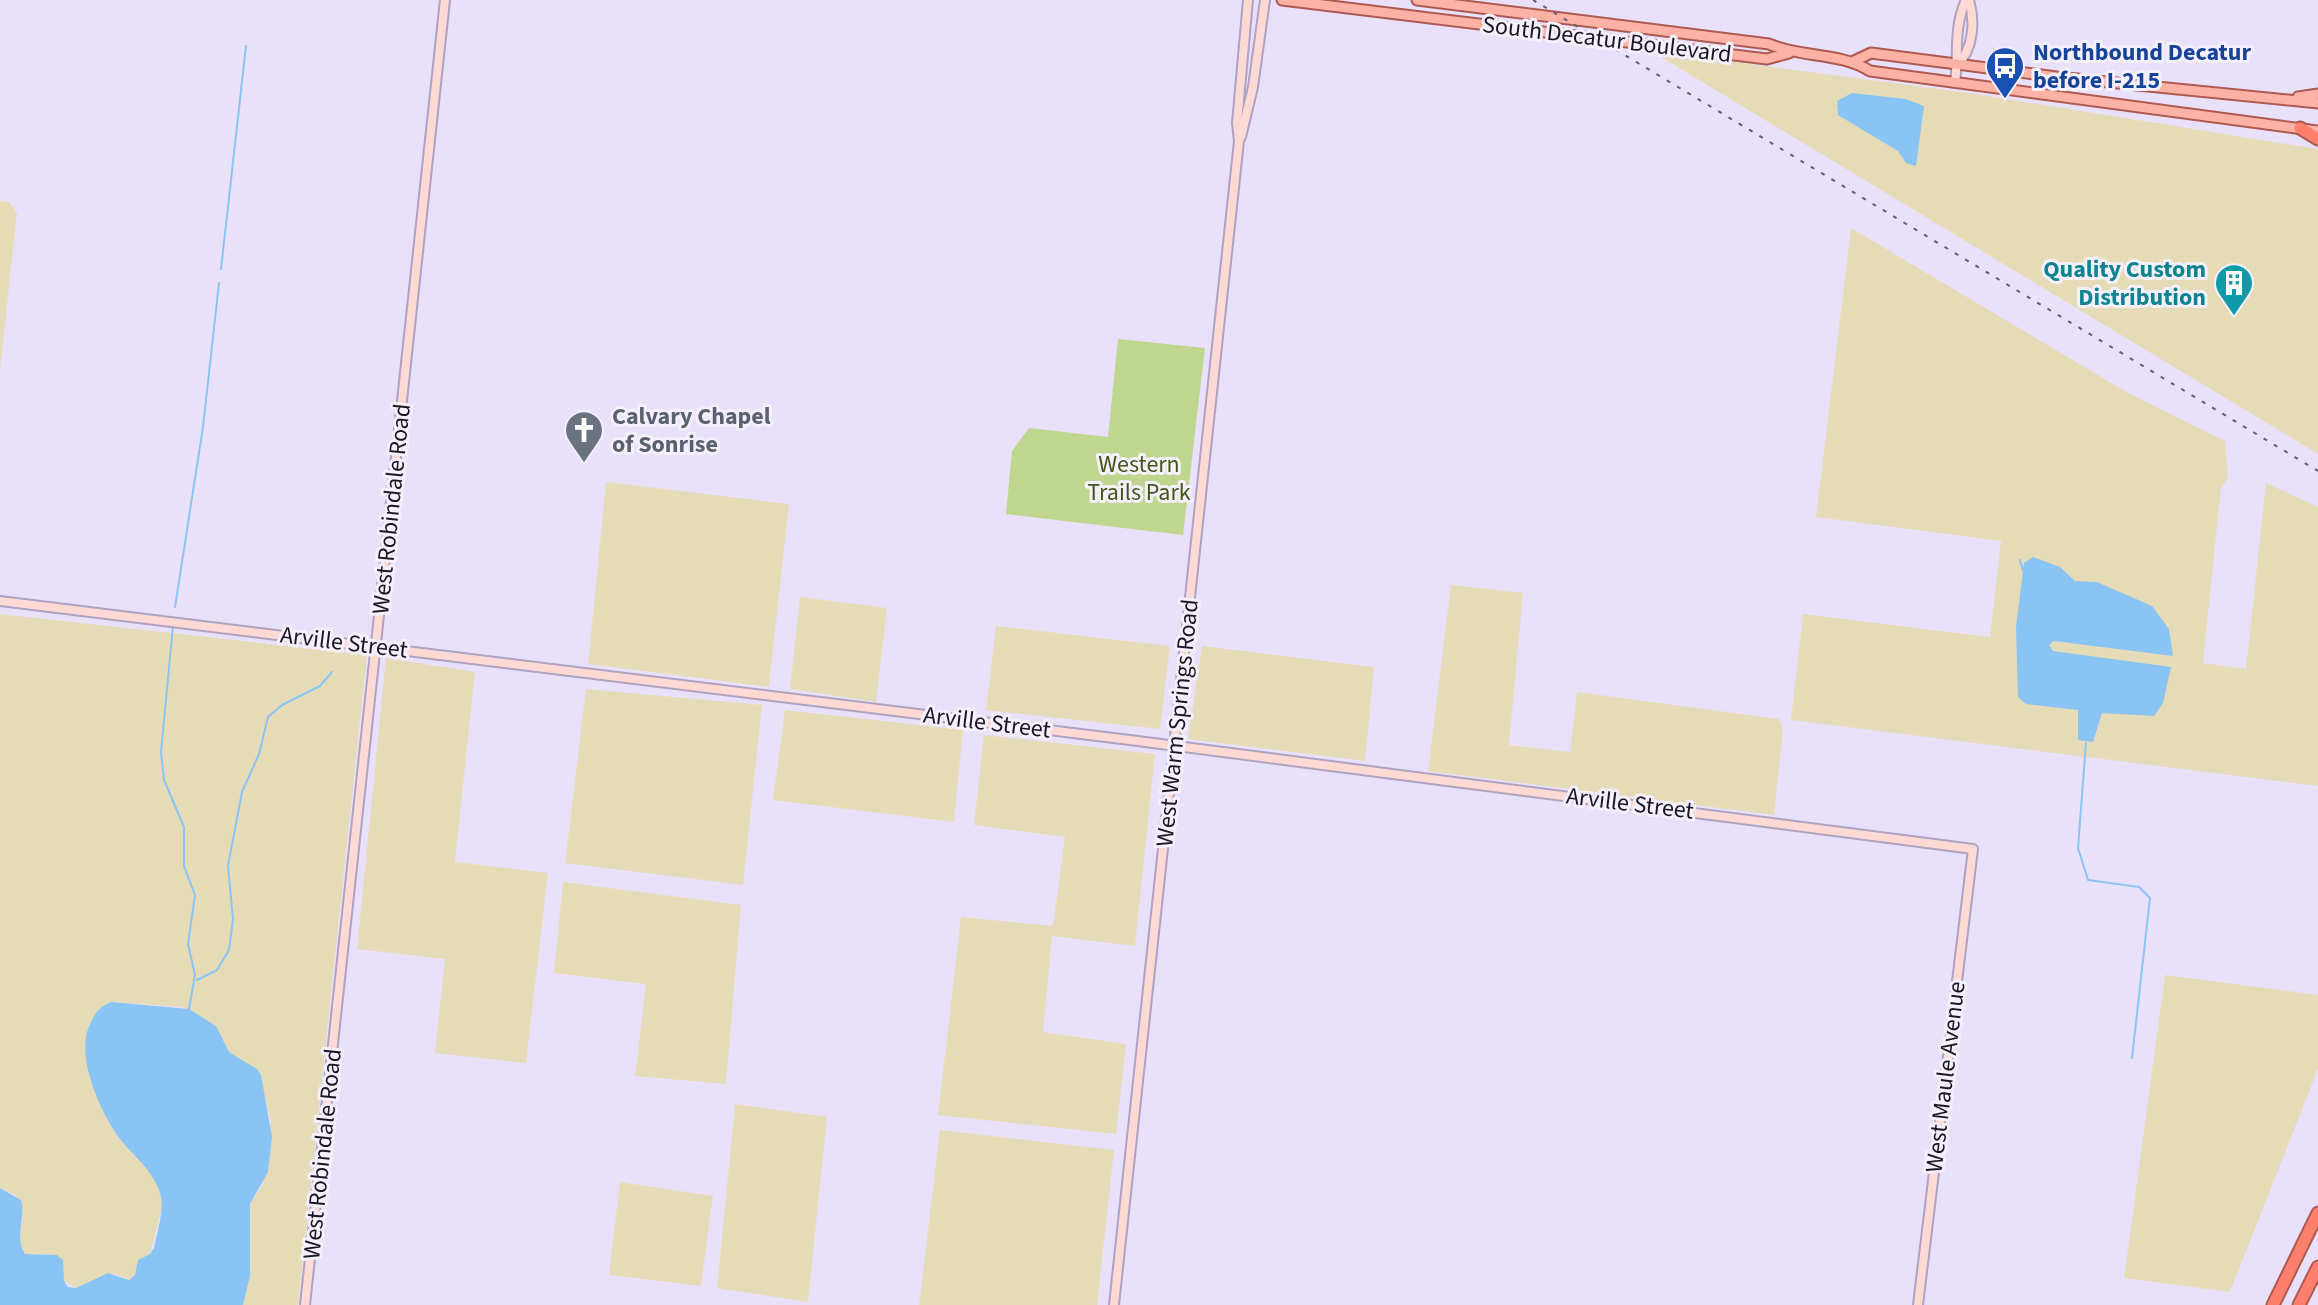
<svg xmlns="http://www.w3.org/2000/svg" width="2318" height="1305" font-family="'Source Sans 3',sans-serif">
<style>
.green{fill:#bfd68f}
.sand{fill:#e5dcb7}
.water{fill:#8ac4f4}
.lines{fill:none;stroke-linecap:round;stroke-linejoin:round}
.stream{stroke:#8ac4f4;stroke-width:2}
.secondary-casing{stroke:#aea3c2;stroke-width:12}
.primary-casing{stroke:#ae5a51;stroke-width:13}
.highway-casing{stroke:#ae5a51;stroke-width:15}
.secondary{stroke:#ffd9d3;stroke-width:8}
.primary{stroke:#feb2a6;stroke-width:9}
.highway{stroke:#fe7f6b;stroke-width:11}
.rail{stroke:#635d6f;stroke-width:2;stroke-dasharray:4 8;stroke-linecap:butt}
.labels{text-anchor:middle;stroke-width:6;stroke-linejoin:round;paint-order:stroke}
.street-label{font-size:24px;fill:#191521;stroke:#f4f0fd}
.transit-label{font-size:24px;font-weight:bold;fill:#164399;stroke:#f4f0fd;text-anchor:start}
.culture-label{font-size:24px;font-weight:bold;fill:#0d838f;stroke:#f4f0fd;text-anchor:end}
.worship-label{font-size:24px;font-weight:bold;fill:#5b616d;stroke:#f4f0fd;text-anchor:start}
.park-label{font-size:24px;fill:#45561a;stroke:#f4f0fd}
</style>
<rect width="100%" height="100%" fill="#e9e0fb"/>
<polygon class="green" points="1118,339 1205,348 1183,535 1006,514 1012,451 1029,428 1108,437"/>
<g class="sand">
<polygon points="1651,51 1969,93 2318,149 2318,454"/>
<polygon points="0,201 9,202 17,213 0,370"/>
<polygon points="1851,228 2130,394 2225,441 2228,477 2221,488 2203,663 2246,669 2266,483 2318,507 2318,786 1791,720 1803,614 1990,637 2001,541 1816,517"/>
<polygon points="606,482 789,504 769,687 588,664"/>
<polygon points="1451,585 1523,593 1509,745 1570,752 1577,692 1779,719 1783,730 1774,815 1428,771"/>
<polygon points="800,597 887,608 876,702 790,689"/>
<polygon points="0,614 367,655 298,1305 243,1305 250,1276 250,1204 262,1186 271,1122 257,1069 229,1052 216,1026 182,1007 111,1002 98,1010 85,1044 94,1089 117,1136 152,1174 160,1192 163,1203 150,1254 138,1261 135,1275 129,1280 115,1274 76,1288 64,1281 57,1255 25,1254 19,1241 23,1217 16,1195 0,1188"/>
<polygon points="996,626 1170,646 1160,729 986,710"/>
<polygon points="1202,646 1374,667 1365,761 1188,739"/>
<polygon points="386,658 475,672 455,862 548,873 526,1063 435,1053 445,959 357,949"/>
<polygon points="586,689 762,705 743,885 565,863"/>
<polygon points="785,710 963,730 954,822 773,800"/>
<polygon points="984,735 1155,754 1135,946 1052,936 1043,1032 1126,1044 1116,1134 938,1115 961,917 1053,926 1065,837 974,825"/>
<polygon points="563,882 741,905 726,1084 635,1076 646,984 554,973"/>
<polygon points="2165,975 2318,995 2318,1069 2230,1292 2124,1278"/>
<polygon points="735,1104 827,1117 808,1302 717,1288"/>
<polygon points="940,1130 1114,1150 1097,1305 919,1305"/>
<polygon points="620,1182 713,1196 701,1286 609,1275"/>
</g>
<g class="water">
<polygon points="1852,93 1906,99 1924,106 1916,166 1906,163 1898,151 1838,115 1837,101"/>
<polygon points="2033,557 2060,567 2075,581 2097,582 2152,606 2169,629 2173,656 2054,641 2049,645 2053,651 2171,667 2163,703 2154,716 2102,713 2093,742 2078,740 2078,710 2026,704 2018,697 2016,627 2024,563"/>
<path d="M111 1002 189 1009 216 1026 229 1052 257 1069 261 1075 272 1137 268 1172 250 1204V1276L243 1305H0V1188L21 1200C26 1219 14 1237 25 1254L57 1255 63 1260 64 1281 68 1287 76 1288 108 1273 129 1280 135 1275 138 1260 150 1254 154 1248C157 1232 165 1209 160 1193 153 1170 134 1157 120 1139 101 1114 77 1060 88 1029 93 1016 98 1007 111 1002Z"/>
</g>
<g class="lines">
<g class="stream">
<polyline points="221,269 246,46"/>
<polyline points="2020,560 2023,571"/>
<polyline points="175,607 203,427 219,283"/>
<polyline points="173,626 161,752 164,780 184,827 184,866 195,895 188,944 195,975 189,1009"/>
<polyline points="2086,743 2078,848 2088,880 2139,887 2150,898 2132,1058"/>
<polyline points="197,980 217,970 229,950 233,919 228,866 242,792 259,754 268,717 282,705 320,686 332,672"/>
</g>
<g class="secondary-casing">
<g id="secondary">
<path d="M1957 65C1974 49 1975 21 1969 0"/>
<path d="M1955 83C1959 54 1953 28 1966 0"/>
<polyline points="1241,137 1253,87 1265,0"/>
<polyline points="0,601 1130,740 1973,849 1918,1305"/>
<polyline points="305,1305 445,0"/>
<polyline points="1114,1305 1239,141 1237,123 1248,0"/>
</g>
</g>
<g class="primary-casing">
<g id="primary">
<polyline points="1282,0 1767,59 1789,53"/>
<path d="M1417 0 1769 44C1802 58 1840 52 1870 71L2318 131"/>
<polyline points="1854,61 1871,53 2057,77 2318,103"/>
<polyline points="2298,97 2318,94"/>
</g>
</g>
<g class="highway-casing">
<g id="highway">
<polyline points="2300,128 2318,139"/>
<polyline points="2273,1305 2318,1213"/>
<polyline points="2299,1305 2318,1267"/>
</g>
</g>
<use href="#secondary" class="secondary"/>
<use href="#primary" class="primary"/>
<use href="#highway" class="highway"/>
<polyline class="rail" points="1533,0 2318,471"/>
</g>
<defs>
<g id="bus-pin" transform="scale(2)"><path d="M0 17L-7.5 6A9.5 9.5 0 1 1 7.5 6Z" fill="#1a4fb4" stroke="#f4f0fd"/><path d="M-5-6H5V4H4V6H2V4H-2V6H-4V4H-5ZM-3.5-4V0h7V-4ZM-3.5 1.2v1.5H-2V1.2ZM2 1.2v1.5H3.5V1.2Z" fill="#fff"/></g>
<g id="building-pin" transform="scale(2)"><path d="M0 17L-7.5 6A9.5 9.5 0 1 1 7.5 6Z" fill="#0f9aa8" stroke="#f4f0fd"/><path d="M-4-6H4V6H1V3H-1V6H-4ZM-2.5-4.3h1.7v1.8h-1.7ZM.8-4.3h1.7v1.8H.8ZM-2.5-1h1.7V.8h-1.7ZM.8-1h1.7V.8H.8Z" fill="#fff"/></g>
<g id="church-pin" transform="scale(2)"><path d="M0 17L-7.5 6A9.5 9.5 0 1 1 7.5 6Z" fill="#6b7280" stroke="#f4f0fd"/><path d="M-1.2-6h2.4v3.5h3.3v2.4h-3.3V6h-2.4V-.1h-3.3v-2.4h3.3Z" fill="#fff"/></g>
</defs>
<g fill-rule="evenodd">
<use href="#bus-pin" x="2005" y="66"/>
<use href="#building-pin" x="2234" y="283"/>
<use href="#church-pin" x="584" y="430"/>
</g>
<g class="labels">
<g class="street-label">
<text transform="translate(1607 39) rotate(7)" y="8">South Decatur Boulevard</text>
<text transform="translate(391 509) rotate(-84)" y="8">West Robindale Road</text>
<text transform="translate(344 642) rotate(7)" y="8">Arville Street</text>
<text transform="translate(987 722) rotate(7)" y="8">Arville Street</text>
<text transform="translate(1177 723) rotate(-84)" y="8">West Warm Springs Road</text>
<text transform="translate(1630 803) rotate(7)" y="8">Arville Street</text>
<text transform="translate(1945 1077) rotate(-83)" y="8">West Maule Avenue</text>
<text transform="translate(322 1154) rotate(-84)" y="8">West Robindale Road</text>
</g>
<g class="transit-label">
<text x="2033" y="60">Northbound Decatur<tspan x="2033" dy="28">before I-215</tspan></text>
</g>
<g class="culture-label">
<text x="2206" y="277">Quality Custom<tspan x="2206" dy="28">Distribution</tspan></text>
</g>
<g class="worship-label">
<text x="612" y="424">Calvary Chapel<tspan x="612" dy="28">of Sonrise</tspan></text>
</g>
<g class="park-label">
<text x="1139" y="472">Western<tspan x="1139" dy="28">Trails Park</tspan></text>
</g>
</g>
</svg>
